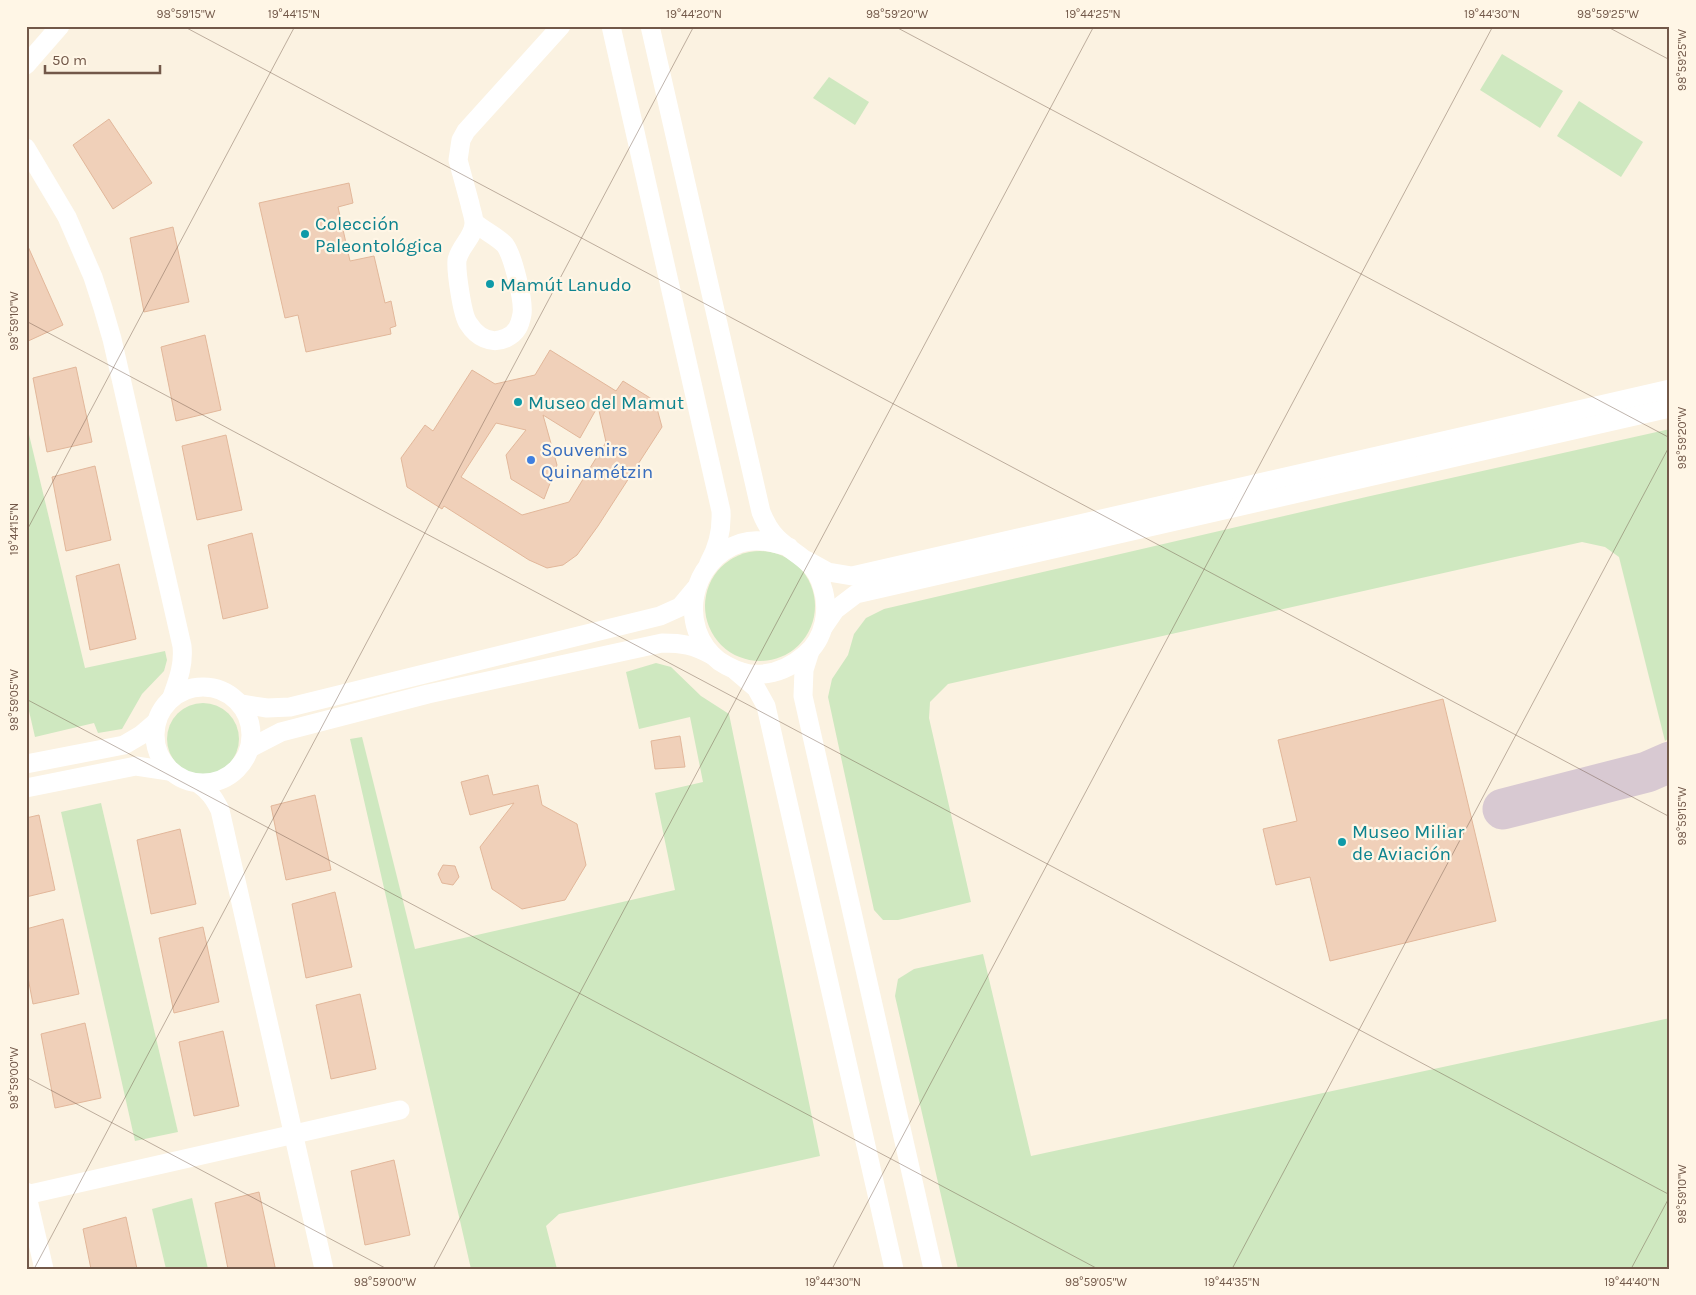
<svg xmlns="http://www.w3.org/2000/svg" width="1696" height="1295" font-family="Karla,sans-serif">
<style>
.green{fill:#cfe8c0}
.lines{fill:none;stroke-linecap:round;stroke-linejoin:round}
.taxiway{stroke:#d8c9d2;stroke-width:41}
.building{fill:#f0d0b9;stroke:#e2b79a;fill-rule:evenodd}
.street{stroke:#fff;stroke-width:19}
.ticks{fill:none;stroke:#725849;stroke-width:1;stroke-opacity:0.45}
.culture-dot{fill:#0f9aa8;stroke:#fff6e6;stroke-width:2}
.shop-dot{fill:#3f7fe0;stroke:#fff6e6;stroke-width:2}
.labels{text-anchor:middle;stroke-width:4.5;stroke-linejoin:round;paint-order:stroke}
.culture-label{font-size:19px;fill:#0d838f;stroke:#fff6e6;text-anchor:start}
.shop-label{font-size:19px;fill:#366cbe;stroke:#fff6e6;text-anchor:start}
.neatline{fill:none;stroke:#725849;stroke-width:2}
.ticks-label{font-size:12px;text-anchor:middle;fill:#725849}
</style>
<rect width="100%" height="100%" fill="#fbf2e1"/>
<g class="green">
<polygon points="1502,54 1563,91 1540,128 1480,90"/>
<polygon points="829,77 869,102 855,125 813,98"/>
<polygon points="1579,101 1643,142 1621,177 1557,136"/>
<polygon points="26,422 85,668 165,651 167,660 164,671 142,694 122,729 98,733 94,723 35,737 26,698"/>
<polygon points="1670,429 1670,737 1665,741 1619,557 1605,547 1582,542 948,684 930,702 929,718 971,902 898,920 883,920 874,910 828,697 832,679 848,655 854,634 866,618 884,609 1366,497"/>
<circle cx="760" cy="606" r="55"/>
<polygon points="656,663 671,667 701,696 729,714 820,1156 559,1214 546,1226 557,1269 471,1269 350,739 362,737 415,949 675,890 655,793 703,782 690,717 639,729 626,672"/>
<circle cx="203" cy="739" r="36"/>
<polygon points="101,803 178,1132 135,1141 61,812"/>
<polygon points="983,954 1031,1156 1670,1018 1670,1269 958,1269 895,996 898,979 914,969"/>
<polygon points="192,1198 208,1269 166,1269 152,1209"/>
</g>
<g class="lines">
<polyline class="taxiway" points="1503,809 1647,772 1670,762"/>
</g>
<g class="building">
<polygon points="109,119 152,183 113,209 73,145"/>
<polygon points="349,183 353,203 338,207 350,261 374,256 385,303 391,301 396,326 390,328 391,334 306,352 298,315 285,318 259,203"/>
<polygon points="173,227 189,302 144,312 130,238"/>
<polygon points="26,242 63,325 26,342"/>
<polygon points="205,335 221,410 176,421 161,347"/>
<path d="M550 350 616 391 623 381 655 401 662 427 598 526 577 555 563 565 547 568 529 560 444 506 442 509 407 487 401 458 425 425 433 431 472 370 495 384 535 375ZM598 406 606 442 569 502 522 515 461 477 496 423 526 430 506 455 511 479 544 499 557 465 543 415 580 438Z"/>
<polygon points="76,367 92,442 47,452 33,378"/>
<polygon points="226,435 242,510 197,520 182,446"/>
<polygon points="95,466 111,540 66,551 52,477"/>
<polygon points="252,533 268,608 223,619 208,545"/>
<polygon points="119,564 136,639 90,650 76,576"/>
<polygon points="1443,699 1496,921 1330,961 1310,877 1276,885 1263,829 1297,821 1278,740"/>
<polygon points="680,736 685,767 655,769 651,741"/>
<polygon points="488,775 493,795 538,785 542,805 577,824 586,865 565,900 522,909 492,889 480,847 514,803 470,815 461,782"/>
<polygon points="315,795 331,870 286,880 271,806"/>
<polygon points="39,815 55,890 26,897 26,818"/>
<polygon points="180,829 196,904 151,914 137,840"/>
<polygon points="443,865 455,866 459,877 453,885 442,883 438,874"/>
<polygon points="335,892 352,967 306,978 292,904"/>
<polygon points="63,919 79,994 33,1004 26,967 26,929"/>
<polygon points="203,927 219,1002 174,1013 159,938"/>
<polygon points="360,994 376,1069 331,1079 316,1005"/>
<polygon points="85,1023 101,1098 55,1108 41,1034"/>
<polygon points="223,1031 239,1106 194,1116 179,1042"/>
<polygon points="394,1160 410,1235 365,1245 351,1171"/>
<polygon points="259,1192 275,1267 268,1269 228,1269 215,1203"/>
<polygon points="126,1217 137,1269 91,1269 83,1229"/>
</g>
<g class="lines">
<g class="street">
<path d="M611 26 721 511C722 530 718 547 709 563"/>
<path d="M650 26 761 512C765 522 769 530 777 538 794 555 814 559 822 586 830 609 825 639 805 655 789 669 771 676 750 674 738 672 728 667 719 661 676 628 690 559 741 543 757 538 773 542 789 547"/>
<polyline points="26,65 60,26"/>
<path d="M26 148 67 217 93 277 103 308 112 339 182 646C184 665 178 680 172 697"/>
<path d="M474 222C483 230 498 237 505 245 513 256 524 301 522 314 520 325 517 333 506 338 491 345 477 337 468 323 462 314 456 271 457 260 460 246 474 237 474 223 474 217 471 210 470 204 466 189 462 175 458 160L461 140 466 131 561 26"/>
<polyline points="808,561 828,572 852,576 1670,389"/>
<polyline points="824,626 835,610 856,594 1670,408"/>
<polyline points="810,651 804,670 803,696 933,1269"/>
<polyline points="736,671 756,688 766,706 894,1269"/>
<circle cx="203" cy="735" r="48"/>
<polyline points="241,704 267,708 290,707 660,616 680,607 695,589"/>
<path d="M250 748 281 732 428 694 662 643C683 643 693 645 712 655"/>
<polyline points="26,764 124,745 141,735 155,723"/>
<path d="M199 784C209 791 214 798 220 810L324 1269"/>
<polyline points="26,788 136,766 169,771"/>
<polyline points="26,1192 44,1269"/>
<polyline points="26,1195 400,1110"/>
</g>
</g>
<path class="ticks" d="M183 26 1670 817M894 26 1670 438M1606 26 1670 60M26 321 1670 1195M26 532 295 26M26 699 1098 1269M26 1077 387 1269M34 1269 694 26M433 1269 1094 26M832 1269 1493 26M1232 1269 1670 445M1631 1269 1670 1196"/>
<g class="culture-dot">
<circle cx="305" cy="234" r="5"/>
<circle cx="490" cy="284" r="5"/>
<circle cx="518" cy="402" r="5"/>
<circle cx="1342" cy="842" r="5"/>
</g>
<circle class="shop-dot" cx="531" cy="460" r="5"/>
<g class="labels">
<g class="culture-label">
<text x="315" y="230">Colección<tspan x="315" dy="22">Paleontológica</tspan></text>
<text x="500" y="291">Mamút Lanudo</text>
<text x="528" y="409">Museo del Mamut</text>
<text x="1352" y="838">Museo Miliar<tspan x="1352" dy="22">de Aviación</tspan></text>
</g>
<g class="shop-label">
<text x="541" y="456">Souvenirs<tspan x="541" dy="22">Quinamétzin</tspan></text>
</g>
</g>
<rect width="1696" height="1295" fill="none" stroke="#fff6e6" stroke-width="55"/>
<path d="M45 65v8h115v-8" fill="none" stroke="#725849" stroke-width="2.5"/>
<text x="52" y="65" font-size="15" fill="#725849" stroke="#fff6e6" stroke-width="4" paint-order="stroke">50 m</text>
<rect x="28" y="28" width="1640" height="1240" class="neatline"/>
<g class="ticks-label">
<text x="186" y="18">98°59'15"W</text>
<text x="294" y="18">19°44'15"N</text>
<text x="694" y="18">19°44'20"N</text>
<text x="897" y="18">98°59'20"W</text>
<text x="1093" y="18">19°44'25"N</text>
<text x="1492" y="18">19°44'30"N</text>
<text x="1608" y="18">98°59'25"W</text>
<text transform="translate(1682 60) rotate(-90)" y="4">98°59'25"W</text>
<text transform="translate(14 321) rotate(-90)" y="4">98°59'10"W</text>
<text transform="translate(1682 438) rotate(-90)" y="4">98°59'20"W</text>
<text transform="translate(14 529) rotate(-90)" y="4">19°44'15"N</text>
<text transform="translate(14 700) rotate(-90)" y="4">98°59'05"W</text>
<text transform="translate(1682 816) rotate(-90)" y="4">98°59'15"W</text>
<text transform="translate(14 1078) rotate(-90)" y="4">98°59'00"W</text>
<text transform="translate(1682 1194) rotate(-90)" y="4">98°59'10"W</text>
<text x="385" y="1286">98°59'00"W</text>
<text x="833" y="1286">19°44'30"N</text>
<text x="1096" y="1286">98°59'05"W</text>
<text x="1232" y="1286">19°44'35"N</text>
<text x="1632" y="1286">19°44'40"N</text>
</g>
</svg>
